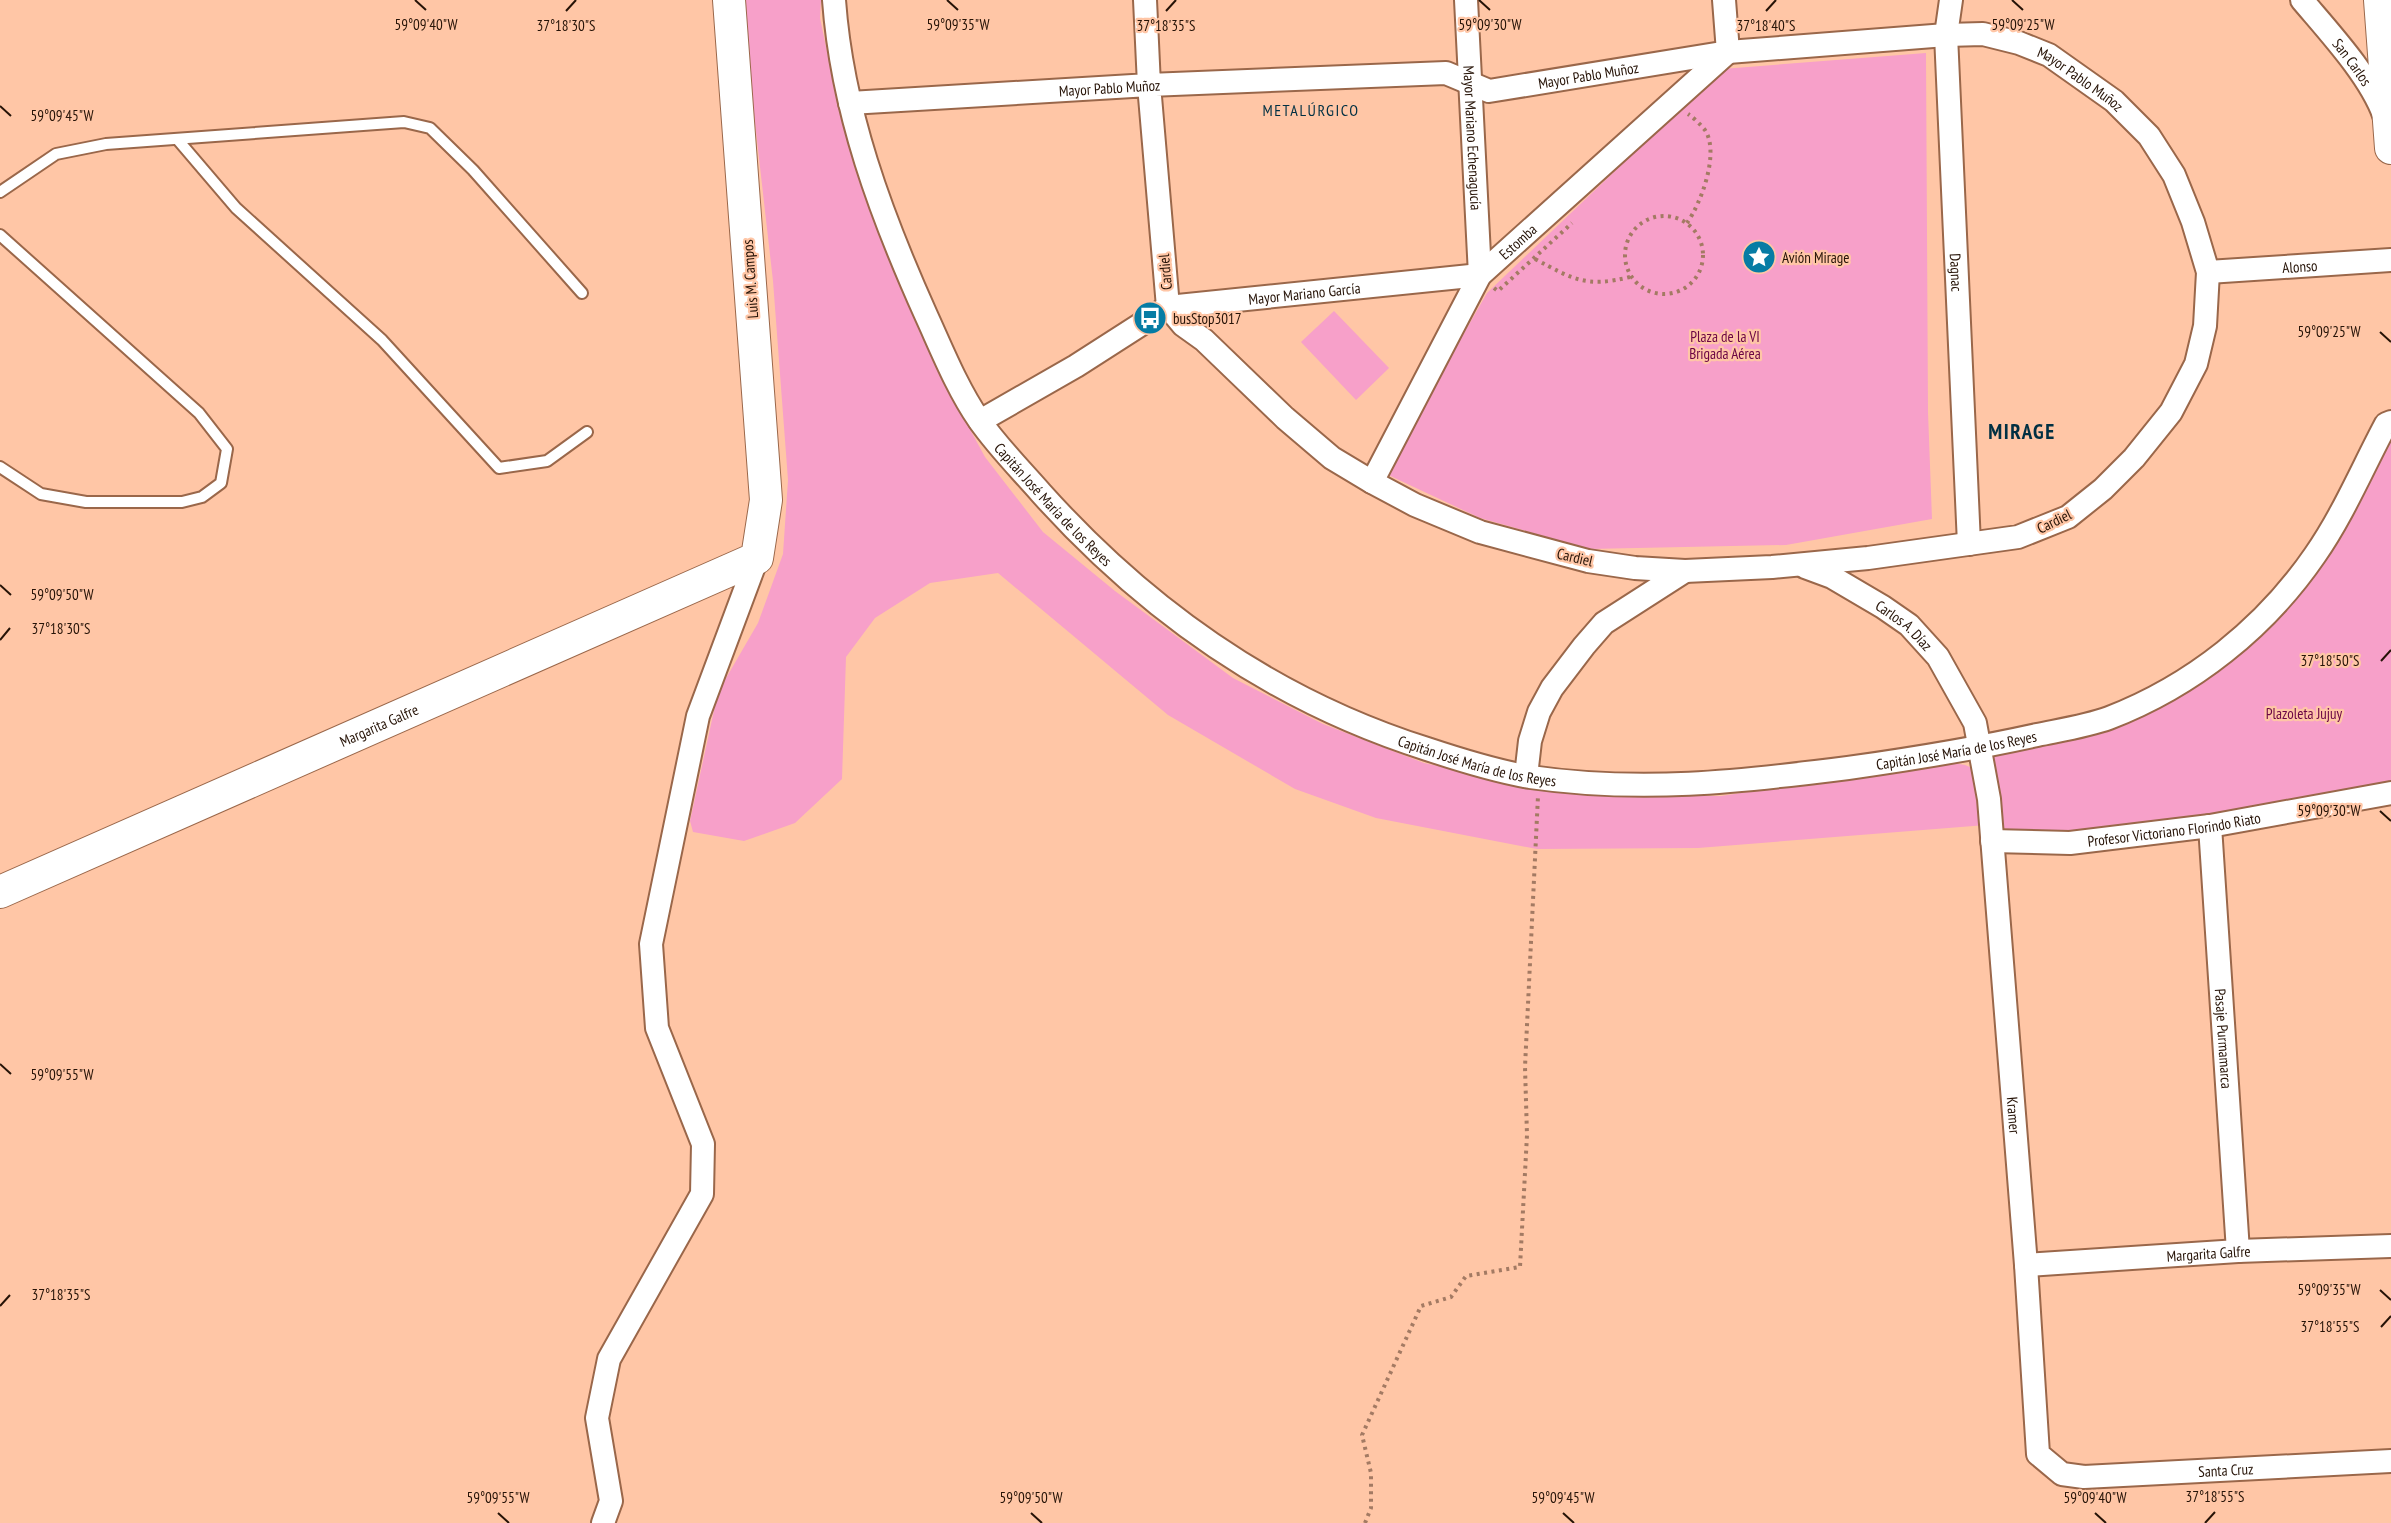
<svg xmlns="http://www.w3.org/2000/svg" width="2391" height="1523" viewBox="0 0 2391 1523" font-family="'PT Sans Narrow',sans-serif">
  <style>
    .green { fill: #f7a0c9 }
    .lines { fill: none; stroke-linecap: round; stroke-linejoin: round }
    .lane-casing { stroke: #9a674a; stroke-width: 14 }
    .street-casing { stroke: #9a674a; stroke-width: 26 }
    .secondary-casing { stroke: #9a674a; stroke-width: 34 }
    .path { stroke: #a37a63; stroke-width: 4; stroke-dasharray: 3 4.5; stroke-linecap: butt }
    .lane { stroke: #fff; stroke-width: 10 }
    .street { stroke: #fff; stroke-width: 22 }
    .secondary { stroke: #fff; stroke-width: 32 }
    .ticks { fill: none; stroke: #261307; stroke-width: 2 }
    .labels { text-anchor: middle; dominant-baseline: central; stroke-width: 4.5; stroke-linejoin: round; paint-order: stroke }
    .street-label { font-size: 15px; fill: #261307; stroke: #ffc6a6 }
    .poi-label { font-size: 15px; fill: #261307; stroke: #ffc6a6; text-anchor: start }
    .park-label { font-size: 15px; fill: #6b0545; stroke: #ffc6a6 }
    .neighbourhood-label { font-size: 16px; letter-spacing: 1.5px; fill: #003043; stroke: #ffc6a6 }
    .district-label { font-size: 21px; font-weight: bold; letter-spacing: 1.5px; fill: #003043; stroke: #ffc6a6 }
    .ticks-label { font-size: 15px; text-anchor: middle; fill: #261307; stroke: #ffc6a6; stroke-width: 4.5; stroke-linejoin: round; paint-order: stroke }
  </style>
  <rect width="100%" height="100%" fill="#ffc6a6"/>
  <!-- green -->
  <g class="green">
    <path d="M 741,0 L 821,0 L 820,18 L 833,80 L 854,158 L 893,270 L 934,363 L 985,457 L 1043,532 L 1115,591 L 1233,678 L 1323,724 L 1424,763 L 1532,786 L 1637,796 L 1721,796 L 1947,762 L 1965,765 L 1977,770 L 1986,825 L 1698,848 L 1537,849 L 1376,818 L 1295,789 L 1168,715 L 998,573 L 930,583 L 875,618 L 846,657 L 842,779 L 795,823 L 744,841 L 693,832 L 690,821 L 718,692 L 758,623 L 783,554 L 788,480 L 773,281 Z"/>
    <path d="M 1926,53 L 1928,412 L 1932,519 L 1786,545 L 1589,549 L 1480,518 L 1384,473 L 1487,293 L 1722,69 Z"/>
    <path d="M 1334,311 L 1389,368 L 1356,400 L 1301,342 Z"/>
    <path d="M 2388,440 L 2391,442 L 2391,787 L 2068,834 L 2011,830 L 2001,827 L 1988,758 L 1996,753 L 2099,734 L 2149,711 L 2210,676 Z"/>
  </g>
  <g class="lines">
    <defs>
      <g id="lane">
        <path d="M 178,140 L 236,208 L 382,340 L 499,468 L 547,461 L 587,432"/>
        <path d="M 0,192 L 56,154 L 106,144 L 404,122 L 430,128 L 473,170 L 582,293"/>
        <path d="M 0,235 L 199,413 L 227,449 L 221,483 L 202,497 L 182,502 L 86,502 L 41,494 L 0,467"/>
      </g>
      <g id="street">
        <path id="s1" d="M 834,0 C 842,111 881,215 926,315 C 942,350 957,388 979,420 C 997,446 1020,469 1041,493 C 1147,611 1275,701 1427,749 C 1460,760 1495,771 1530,777 C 1641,793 1738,782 1848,768 C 1912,759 1974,749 2037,735 C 2061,730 2087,726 2109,718 C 2192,686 2265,628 2315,555 C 2343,515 2363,467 2386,424 L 2391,422"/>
        <path id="s2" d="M 1466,0 L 1480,275"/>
        <path id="s3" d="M 1951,0 L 1946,35 L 1969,544"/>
        <path id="s4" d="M 2302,0 C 2329,32 2370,76 2384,115"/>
        <path id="s5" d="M 850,103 L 1149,85 L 1446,73 L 1489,91 L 1728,52 L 1946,35 L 1983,34 L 2019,43 L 2049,55 L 2114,101 L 2149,136 L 2174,175 L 2193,222 L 2208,272 L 2205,326 L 2196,364 L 2171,412 L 2134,458 L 2103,489 L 2068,517 L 2018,537 L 1868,558 L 1772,567 L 1685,571 L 1635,568 L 1588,561 L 1480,532 L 1415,505 L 1372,482 L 1332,458 L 1285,418 L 1204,340 L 1183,325 L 1168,307 L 1149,85 L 1145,0"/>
        <path id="s6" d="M 2208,272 L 2391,260"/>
        <path id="s7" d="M 980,421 L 1076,366 L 1168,307 L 1480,275"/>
        <path id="s8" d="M 1372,482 L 1480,275 L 1728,52 L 1724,0"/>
        <path id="s9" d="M 1805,567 L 1832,577 L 1883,607 L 1909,625 L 1938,657 L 1975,723 L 1989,799 L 2026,1265 L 2038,1454 L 2062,1474 L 2084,1477 L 2391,1461"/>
        <path d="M 1526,776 L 1530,741 L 1539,712 L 1552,688 L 1584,646 L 1604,623 L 1685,571"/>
        <path id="s10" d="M 2210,826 L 2238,1251"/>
        <path id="s11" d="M 1992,841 L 2070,843 L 2210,826 L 2391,793"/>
        <path id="s12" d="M 2026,1265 L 2238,1251 L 2391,1246"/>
        <path d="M 603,1523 L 611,1501 L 597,1418 L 609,1359 L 702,1194 L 703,1144 L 657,1028 L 651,944 L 698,716 L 757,558"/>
      </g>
      <g id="secondary">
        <path d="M 2380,0 L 2391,148"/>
        <path id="s13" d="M 0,892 L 757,558 L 766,500 L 729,0"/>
      </g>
    </defs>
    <!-- lane casing -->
    <use href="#lane" class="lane-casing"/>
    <!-- street casing -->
    <use href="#street" class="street-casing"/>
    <!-- secondary casing -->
    <use href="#secondary" class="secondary-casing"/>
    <!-- path -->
    <g class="path">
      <circle cx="1664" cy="255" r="39"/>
      <path d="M 1687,223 C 1701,203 1720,153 1705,130 C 1700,124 1694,118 1688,114"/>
      <path d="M 1535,259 C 1573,279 1585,288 1630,277"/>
      <path d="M 1494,288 L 1498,291 L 1572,223"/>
      <path d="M 1365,1523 L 1371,1508 L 1371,1473 L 1362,1435 L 1421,1306 L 1451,1297 L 1466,1276 L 1520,1267 L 1527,1135 L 1525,1067 L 1538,796"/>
    </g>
    <!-- lane -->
    <use href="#lane" class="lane"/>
    <!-- street -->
    <use href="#street" class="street"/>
    <!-- secondary -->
    <use href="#secondary" class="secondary"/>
  </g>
  <!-- ticks -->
  <path class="ticks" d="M 415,0 L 426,10M 947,0 L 958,10M 1479,0 L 1490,10M 2012,0 L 2023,10M 566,11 L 576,0M 1166,11 L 1176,0M 1766,11 L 1776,0M 0,106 L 11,116M 2380,332 L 2391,342M 0,585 L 11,595M 0,640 L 10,628M 2381,661 L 2391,650M 2380,811 L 2391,821M 0,1064 L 11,1074M 2380,1290 L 2391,1300M 0,1306 L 10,1295M 2381,1327 L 2391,1316M 498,1513 L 509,1523M 1031,1513 L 1042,1523M 1563,1513 L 1574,1523M 2095,1513 L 2106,1523M 2205,1523 L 2215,1512"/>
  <!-- icons -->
  <defs>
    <symbol id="sight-disc" viewBox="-11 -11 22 22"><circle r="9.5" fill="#067ca4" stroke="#ffc6a6"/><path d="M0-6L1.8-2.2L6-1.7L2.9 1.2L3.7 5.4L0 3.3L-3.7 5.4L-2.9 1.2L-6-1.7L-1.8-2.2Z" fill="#fff"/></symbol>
    <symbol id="bus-disc" viewBox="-11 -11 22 22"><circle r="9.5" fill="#067ca4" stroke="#ffc6a6"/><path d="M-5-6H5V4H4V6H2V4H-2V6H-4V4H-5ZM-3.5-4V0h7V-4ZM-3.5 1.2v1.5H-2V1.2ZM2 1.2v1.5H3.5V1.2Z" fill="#fff"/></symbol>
  </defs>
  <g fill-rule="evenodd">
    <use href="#sight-disc" x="1740" y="238" width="38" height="38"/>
    <use href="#bus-disc" x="1131" y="299" width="38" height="38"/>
  </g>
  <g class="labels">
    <!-- street labels -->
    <g class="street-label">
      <text stroke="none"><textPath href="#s4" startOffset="80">San Carlos</textPath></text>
      <text stroke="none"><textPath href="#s5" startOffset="744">Mayor Pablo Muñoz</textPath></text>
      <text stroke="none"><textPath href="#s5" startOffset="1250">Mayor Pablo Muñoz</textPath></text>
      <text stroke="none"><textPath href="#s5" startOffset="260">Mayor Pablo Muñoz</textPath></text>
      <text stroke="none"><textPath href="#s2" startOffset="138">Mayor Mariano Echenagucía</textPath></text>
      <text stroke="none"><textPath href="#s8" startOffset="284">Estomba</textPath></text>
      <text stroke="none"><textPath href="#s6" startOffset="92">Alonso</textPath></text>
      <text transform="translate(1165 272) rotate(-95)">Cardiel</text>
      <text stroke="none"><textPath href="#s3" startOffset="273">Dagnac</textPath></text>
      <text transform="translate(750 279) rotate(-94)">Luis M. Campos</text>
      <text stroke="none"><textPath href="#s7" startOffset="357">Mayor Mariano García</textPath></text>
      <text stroke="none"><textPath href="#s1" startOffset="560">Capitán José María de los Reyes</textPath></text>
      <text transform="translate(2054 521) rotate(-26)">Cardiel</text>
      <text transform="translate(1575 557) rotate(13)">Cardiel</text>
      <text stroke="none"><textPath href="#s9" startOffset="116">Carlos A. Díaz</textPath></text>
      <text stroke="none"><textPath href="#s13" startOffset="414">Margarita Galfre</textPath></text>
      <text stroke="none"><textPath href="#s1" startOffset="1548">Capitán José María de los Reyes</textPath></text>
      <text stroke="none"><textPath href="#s1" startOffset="1064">Capitán José María de los Reyes</textPath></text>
      <text stroke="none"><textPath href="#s11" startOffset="183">Profesor Victoriano Florindo Riato</textPath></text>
      <text stroke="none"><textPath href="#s10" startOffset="213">Pasaje Purmamarca</textPath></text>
      <text stroke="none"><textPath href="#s9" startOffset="633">Kramer</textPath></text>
      <text stroke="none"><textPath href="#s12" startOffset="183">Margarita Galfre</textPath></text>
      <text stroke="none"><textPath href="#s9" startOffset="1168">Santa Cruz</textPath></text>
    </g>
    <!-- poi labels -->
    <g class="poi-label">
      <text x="1782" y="257">Avión Mirage</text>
      <text x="1173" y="318">busStop3017</text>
    </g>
    <!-- park labels -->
    <g class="park-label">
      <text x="1725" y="336">Plaza de la VI<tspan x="1725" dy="17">Brigada Aérea</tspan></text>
      <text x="2304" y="713">Plazoleta Jujuy</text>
    </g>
    <!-- neighbourhood labels -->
    <g class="neighbourhood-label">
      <text x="1311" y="110">METALÚRGICO</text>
    </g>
    <!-- district labels -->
    <g class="district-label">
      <text x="2022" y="431">MIRAGE</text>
    </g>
  </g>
  <g class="ticks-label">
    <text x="426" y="30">59°09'40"W</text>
    <text x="958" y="30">59°09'35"W</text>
    <text x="1490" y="30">59°09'30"W</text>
    <text x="2023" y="30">59°09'25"W</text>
    <text x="566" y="31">37°18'30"S</text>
    <text x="1166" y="31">37°18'35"S</text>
    <text x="1766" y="31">37°18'40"S</text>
    <text x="62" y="121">59°09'45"W</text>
    <text x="2329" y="337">59°09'25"W</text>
    <text x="62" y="600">59°09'50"W</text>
    <text x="61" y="634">37°18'30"S</text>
    <text x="2330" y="666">37°18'50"S</text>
    <text x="2329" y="816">59°09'30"W</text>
    <text x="62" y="1080">59°09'55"W</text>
    <text x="2329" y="1295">59°09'35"W</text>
    <text x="61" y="1300">37°18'35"S</text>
    <text x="2330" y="1332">37°18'55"S</text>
    <text x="2215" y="1502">37°18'55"S</text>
    <text x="498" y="1503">59°09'55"W</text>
    <text x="1031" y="1503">59°09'50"W</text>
    <text x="1563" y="1503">59°09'45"W</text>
    <text x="2095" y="1503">59°09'40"W</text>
  </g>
</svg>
